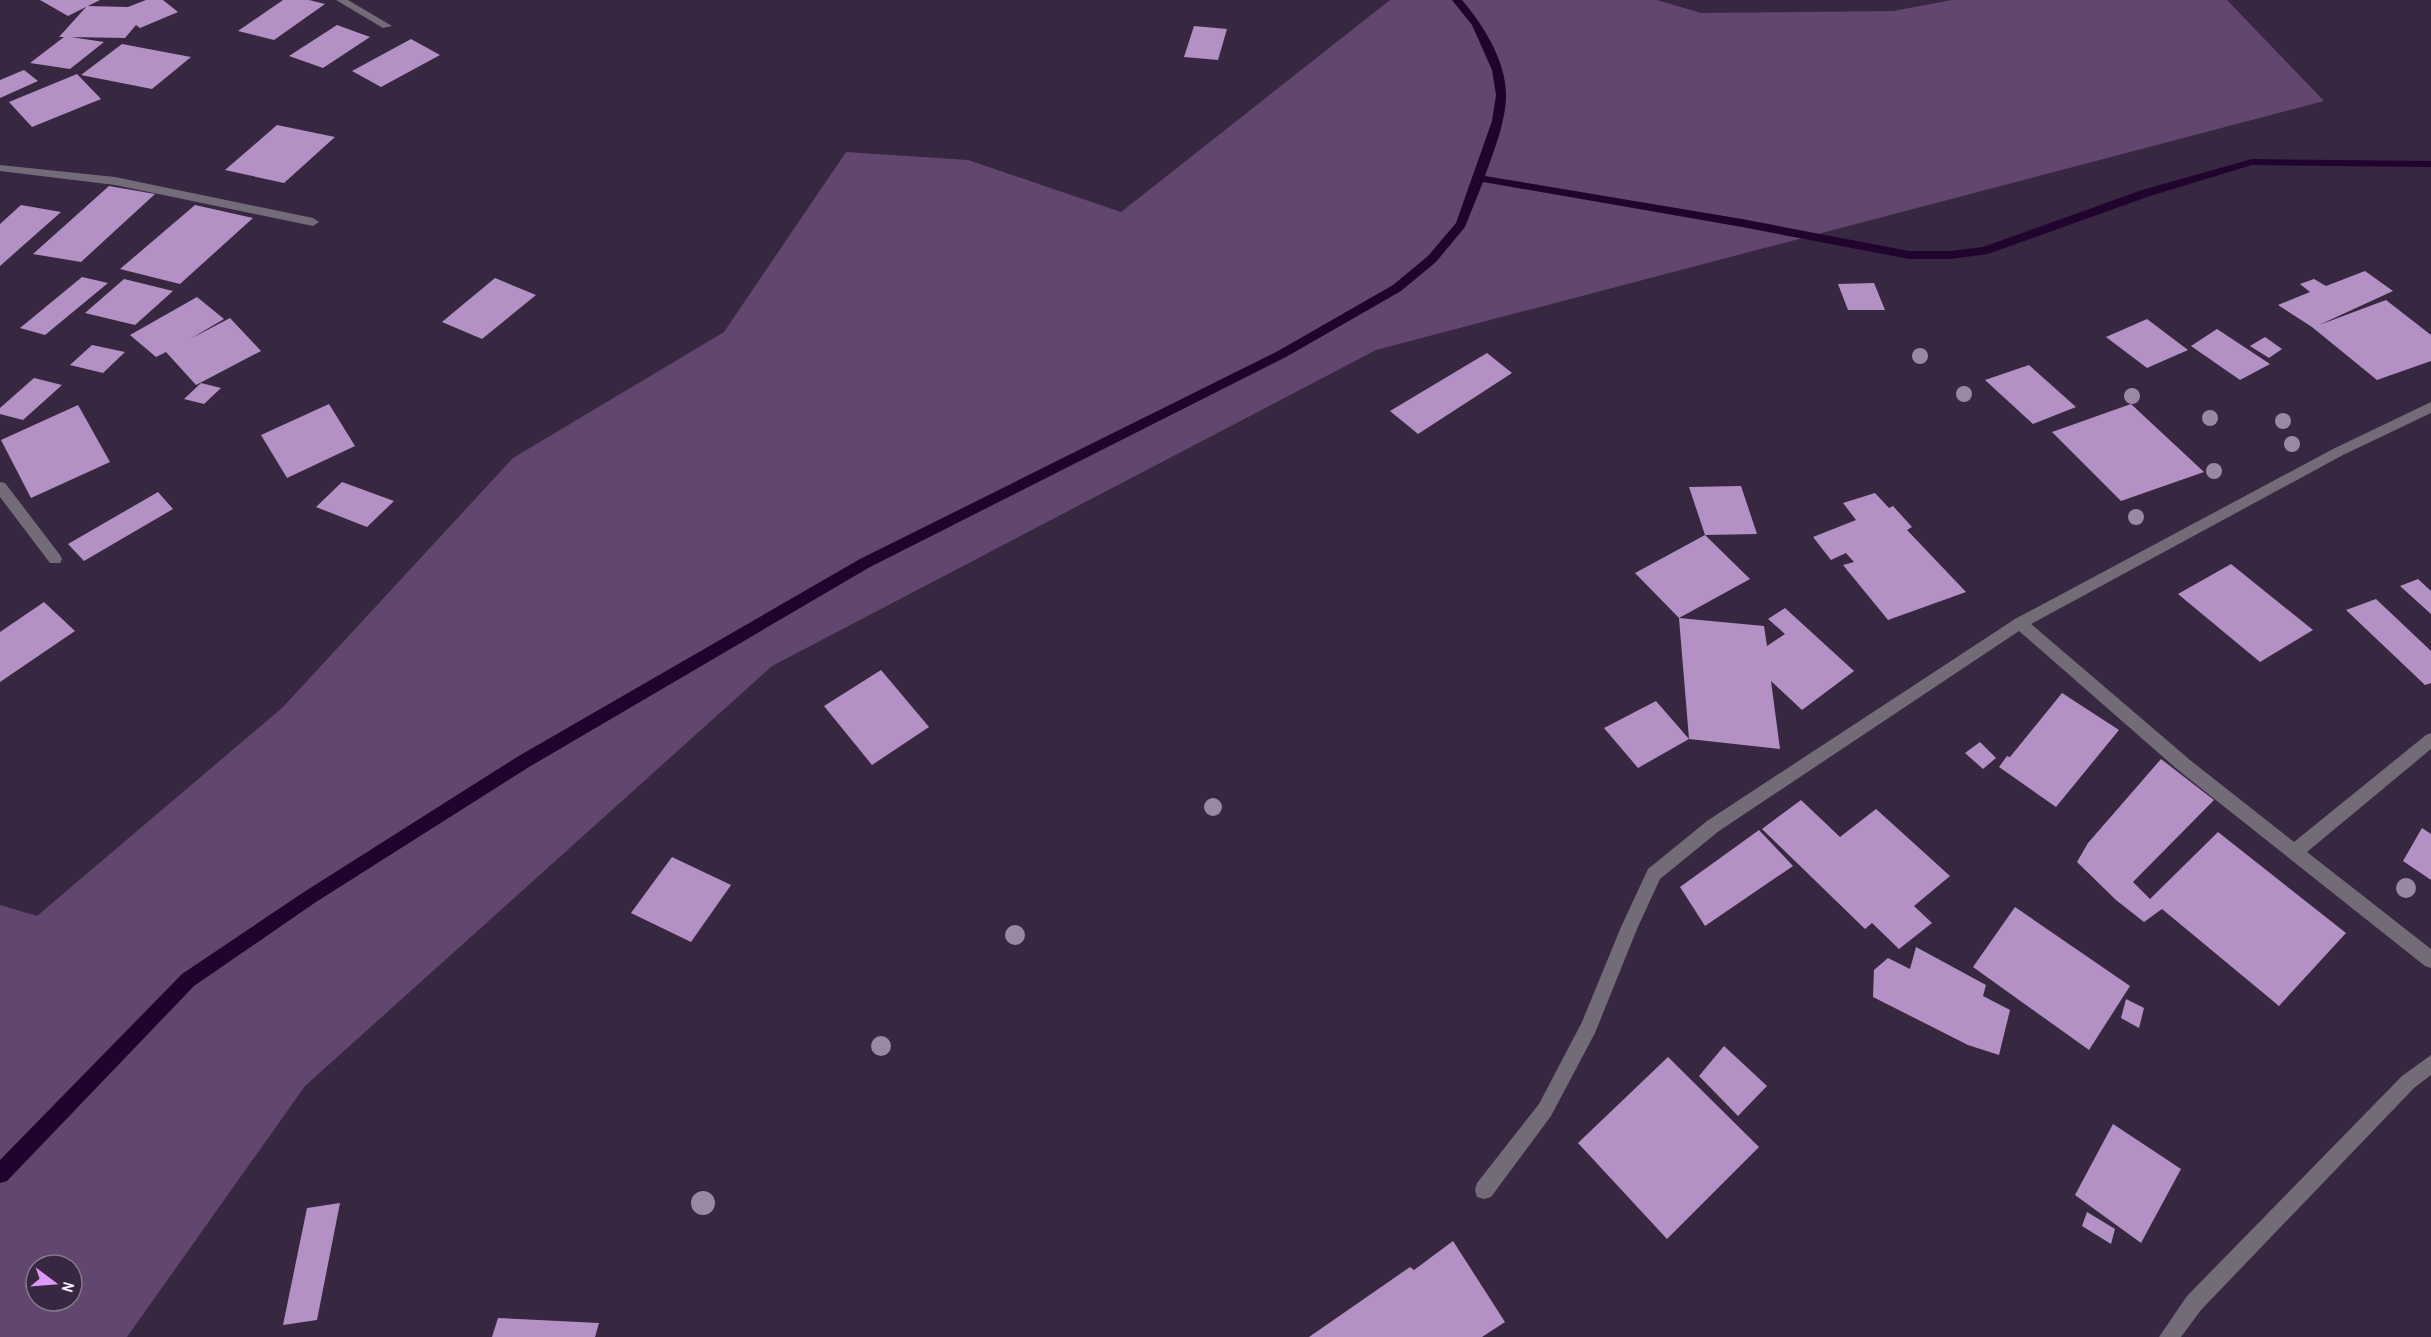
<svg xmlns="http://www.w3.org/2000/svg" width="2431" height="1337" viewBox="0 0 2431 1337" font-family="'Archivo Narrow',sans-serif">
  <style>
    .green { fill: #61466d; fill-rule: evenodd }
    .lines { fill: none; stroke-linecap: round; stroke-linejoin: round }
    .stream { fill: #21042d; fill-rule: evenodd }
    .building { fill: #b491c4 }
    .minor { fill: #736b78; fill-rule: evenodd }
    .tree { fill: #9b88a4 }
  </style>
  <rect width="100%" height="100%" fill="#382740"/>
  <!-- green -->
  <path class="green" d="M 1390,0 L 1657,0 L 1701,13 L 1893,11 L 1952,0 L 2227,0 L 2324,101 L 1376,350 L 772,666 L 305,1086 L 127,1337 L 0,1337 L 0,905 L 37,916 L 283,707 L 513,458 L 724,332 L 846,152 L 968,160 L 1121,212 ZM 36,1265 L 72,1265 L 72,1301 L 36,1301 Z"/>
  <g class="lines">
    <!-- stream -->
    <path class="stream" d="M 1452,0 L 1462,0 C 1483,25 1506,60 1506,95 C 1506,121 1494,151 1485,176 L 1742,219 L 1909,251 L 1950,251 L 1983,247 L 2142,190 L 2252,159 L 2431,161 L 2431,167 L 2252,165 L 2150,196 L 1988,254 L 1950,259 L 1909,259 L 1742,227 L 1483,182 L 1465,227 L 1436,262 L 1401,291 L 1286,357 L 870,567 L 529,767 L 316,902 L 194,986 L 7,1181 L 0,1183 L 0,1160 L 182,974 L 304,892 L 517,757 L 860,559 L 1278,351 L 1393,285 L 1428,256 L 1456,223 L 1492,121 L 1496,95 L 1492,70 L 1472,25 Z"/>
  </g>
  <!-- building -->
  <g class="building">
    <path d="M 40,0 L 100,0 L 68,16 Z"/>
    <path d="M 146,0 L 163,0 L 178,12 L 140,28 L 136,25 L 125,38 L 71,37 L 104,42 L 70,69 L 30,63 L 64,37 L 59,37 L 87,6 L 128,7 Z"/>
    <path d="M 283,0 L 309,0 L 325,4 L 274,40 L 238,31 Z"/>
    <path d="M 337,25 L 370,37 L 323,68 L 289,56 Z"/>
    <path d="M 1194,26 L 1227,29 L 1218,60 L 1184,57 Z"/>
    <path d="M 411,39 L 440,55 L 381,87 L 352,71 Z"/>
    <path d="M 122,44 L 191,57 L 152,89 L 81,75 Z"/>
    <path d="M 24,70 L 38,81 L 0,98 L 0,80 Z"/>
    <path d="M 77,74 L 101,99 L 32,127 L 9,102 Z"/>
    <path d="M 277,125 L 335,137 L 284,183 L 225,170 Z"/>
    <path d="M 109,186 L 155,194 L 81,262 L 33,254 Z"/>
    <path d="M 21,205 L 61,212 L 0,266 L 0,224 Z"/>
    <path d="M 195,205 L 253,218 L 180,284 L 120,269 Z"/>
    <path d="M 2365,271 L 2393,291 L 2319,325 L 2386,300 L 2431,335 L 2431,361 L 2377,380 L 2312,327 L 2278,305 L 2310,292 L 2300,284 L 2314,279 L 2326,286 Z"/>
    <path d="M 82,277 L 108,283 L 45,335 L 20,328 Z"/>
    <path d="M 495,278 L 536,295 L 482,339 L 442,322 Z"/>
    <path d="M 124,279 L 173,291 L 135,325 L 85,313 Z"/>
    <path d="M 1874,283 L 1885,310 L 1848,310 L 1838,284 Z"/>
    <path d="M 197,297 L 224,319 L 190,339 L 230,318 L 261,351 L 196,385 L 166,352 L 156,357 L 130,335 Z"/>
    <path d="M 2147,319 L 2188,350 L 2147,368 L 2106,337 Z"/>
    <path d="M 2217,329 L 2270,364 L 2240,380 L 2191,346 Z"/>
    <path d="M 2265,337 L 2282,349 L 2269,358 L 2250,346 Z"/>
    <path d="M 92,345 L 125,352 L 103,373 L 70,365 Z"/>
    <path d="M 1487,353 L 1512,373 L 1418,434 L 1390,411 Z"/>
    <path d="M 2029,365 L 2076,407 L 2033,424 L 1985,380 Z"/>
    <path d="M 34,378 L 62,385 L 23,420 L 0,414 L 0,408 Z"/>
    <path d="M 201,383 L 221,388 L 204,404 L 184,399 Z"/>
    <path d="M 329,404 L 355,446 L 287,478 L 261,435 Z"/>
    <path d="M 2131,404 L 2204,472 L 2121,501 L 2052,432 Z"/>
    <path d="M 78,405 L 110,462 L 31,498 L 1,440 Z"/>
    <path d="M 342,482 L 394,501 L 367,527 L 316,507 Z"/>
    <path d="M 1741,486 L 1757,534 L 1705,535 L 1689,487 Z"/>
    <path d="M 158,492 L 173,509 L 84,561 L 68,544 Z"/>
    <path d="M 1875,493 L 1889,508 L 1893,506 L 1912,527 L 1907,530 L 1966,592 L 1888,620 L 1843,565 L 1854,562 L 1846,553 L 1831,560 L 1813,537 L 1856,520 L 1843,503 Z"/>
    <path d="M 1705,535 L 1750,579 L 1679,618 L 1635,573 Z"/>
    <path d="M 2231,564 L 2313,630 L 2260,662 L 2178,594 Z"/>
    <path d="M 2418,579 L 2431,591 L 2431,614 L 2400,586 Z"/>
    <path d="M 2376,599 L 2431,651 L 2431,683 L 2425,685 L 2346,610 Z"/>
    <path d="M 44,602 L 75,631 L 0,682 L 0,632 Z"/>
    <path d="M 1785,608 L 1854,671 L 1802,710 L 1771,681 L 1780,749 L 1689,739 L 1638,768 L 1604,728 L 1656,701 L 1689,739 L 1679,618 L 1764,626 L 1767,646 L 1785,634 L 1768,619 Z"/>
    <path d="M 881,670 L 929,727 L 872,765 L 824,706 Z"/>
    <path d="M 2062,693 L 2119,730 L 2056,807 L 1999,767 L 2007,756 L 2010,757 Z"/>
    <path d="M 1980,742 L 1996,758 L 1983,769 L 1965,753 Z"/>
    <path d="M 2161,759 L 2214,800 L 2133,882 L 2150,899 L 2218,832 L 2346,933 L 2279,1006 L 2162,909 L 2144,922 L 2116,900 L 2077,862 L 2088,843 Z"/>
    <path d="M 1801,800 L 1840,837 L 1876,809 L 1950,876 L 1914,906 L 1932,923 L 1899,949 L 1872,923 L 1865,929 L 1762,829 Z"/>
    <path d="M 2422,828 L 2431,834 L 2431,880 L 2403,861 Z"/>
    <path d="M 1759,830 L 1793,866 L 1705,926 L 1680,887 Z"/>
    <path d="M 672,857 L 731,885 L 691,942 L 631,913 Z"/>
    <path d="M 2015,907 L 2130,986 L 2089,1050 L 1973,967 Z"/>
    <path d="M 1916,947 L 1986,985 L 1983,996 L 2010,1010 L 1999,1055 L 1968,1045 L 1873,997 L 1874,970 L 1888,958 L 1910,969 Z"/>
    <path d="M 2126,999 L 2144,1008 L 2139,1028 L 2121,1018 Z"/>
    <path d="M 1724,1046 L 1767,1086 L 1738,1116 L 1699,1076 Z"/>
    <path d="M 1668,1057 L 1759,1147 L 1667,1239 L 1578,1143 Z"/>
    <path d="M 2113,1124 L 2181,1169 L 2141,1243 L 2075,1195 Z"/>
    <path d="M 340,1203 L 317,1320 L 283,1325 L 307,1208 Z"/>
    <path d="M 2087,1212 L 2115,1229 L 2111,1244 L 2082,1226 Z"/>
    <path d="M 1453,1241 L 1505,1322 L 1482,1337 L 1309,1337 L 1410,1267 L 1414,1270 Z"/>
    <path d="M 498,1318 L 599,1323 L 595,1337 L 492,1337 Z"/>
  </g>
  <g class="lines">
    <!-- minor -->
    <g class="minor">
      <path d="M 336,0 L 348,0 L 392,26 L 383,28 Z"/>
      <path d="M 0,165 L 115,177 L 313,218 L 319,222 L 313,226 L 115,185 L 0,171 Z"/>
      <path d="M 2431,402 L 2431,413 L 2343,455 L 2031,624 L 2190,760 L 2294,842 L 2426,735 L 2431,733 L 2431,749 L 2307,852 L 2431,949 L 2431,968 L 2425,966 L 2178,770 L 2019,631 L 1719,831 L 1660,879 L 1637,929 L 1595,1033 L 1551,1116 L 1491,1197 L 1484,1199 L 1477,1197 L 1475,1190 L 1477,1183 L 1539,1104 L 1582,1022 L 1621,927 L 1648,869 L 1707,821 L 2015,619 L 2333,449 Z"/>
      <path d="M 0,482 L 5,483 L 60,555 L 62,559 L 60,563 L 50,563 L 0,497 Z"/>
      <path d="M 2431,1055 L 2431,1075 L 2414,1088 L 2201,1310 L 2181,1337 L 2159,1337 L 2187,1296 L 2402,1076 Z"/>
    </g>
  </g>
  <!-- trees -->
  <g class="tree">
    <circle cx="1920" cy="356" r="8"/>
    <circle cx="1964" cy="394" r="8"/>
    <circle cx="2132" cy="396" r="8"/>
    <circle cx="2210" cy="418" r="8"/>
    <circle cx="2283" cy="421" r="8"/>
    <circle cx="2292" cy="444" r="8"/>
    <circle cx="2214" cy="471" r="8"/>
    <circle cx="2136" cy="517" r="8"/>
    <circle cx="1213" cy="807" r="9"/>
    <circle cx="2406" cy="888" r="10"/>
    <circle cx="1015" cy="935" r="10"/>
    <circle cx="881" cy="1046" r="10"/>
    <circle cx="703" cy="1203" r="12"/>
  </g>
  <!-- north arrow -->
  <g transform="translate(54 1283) rotate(106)"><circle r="28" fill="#382740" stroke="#85778c" stroke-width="1.5"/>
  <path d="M0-4.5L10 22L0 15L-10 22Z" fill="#da9af6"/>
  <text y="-9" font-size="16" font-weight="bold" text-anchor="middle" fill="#f9f0fe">N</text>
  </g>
</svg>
